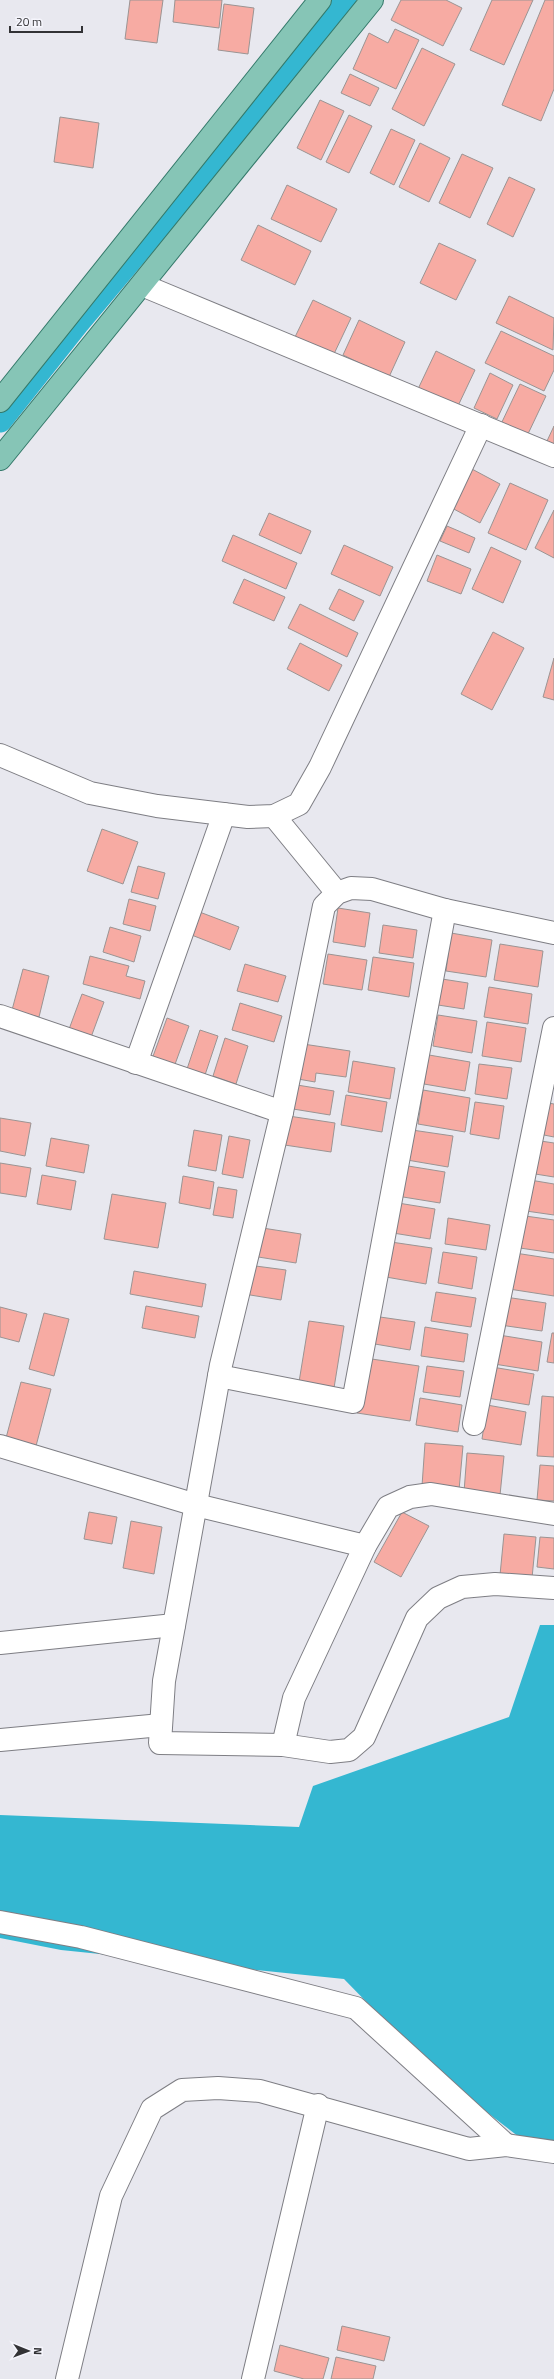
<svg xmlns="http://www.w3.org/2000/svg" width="554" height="2379" viewBox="0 0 554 2379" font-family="'Titillium Web',sans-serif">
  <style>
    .water { fill: #34b7d1 }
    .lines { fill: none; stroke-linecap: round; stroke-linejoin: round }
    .canal { stroke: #34b7d1; stroke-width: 25 }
    .building { fill: #f7aba3; stroke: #9b9493 }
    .minor-casing { stroke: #7e7e84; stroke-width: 24 }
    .major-casing { stroke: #34796a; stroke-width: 24 }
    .minor { stroke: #fff; stroke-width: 22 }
    .major { stroke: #86c5b6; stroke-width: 22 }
  </style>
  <rect width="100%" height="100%" fill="#e8e8ef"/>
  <!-- water -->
  <path class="water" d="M 540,1625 L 554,1625 L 554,2164 L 436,2073 L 344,1979 L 61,1950 L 0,1938 L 0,1815 L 299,1827 L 313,1786 L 509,1717 Z"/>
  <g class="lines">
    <!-- canal -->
    <path class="canal" d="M 0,420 L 77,323 L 311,44 L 344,0"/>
  </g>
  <!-- building -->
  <g class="building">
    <path d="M 130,0 L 163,0 L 157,43 L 125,39 Z"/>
    <path d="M 175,0 L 222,0 L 219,28 L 173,22 Z"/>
    <path d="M 401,0 L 446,0 L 462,8 L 443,46 L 391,20 Z"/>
    <path d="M 492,0 L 533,0 L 504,65 L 470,50 Z"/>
    <path d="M 545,0 L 554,0 L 554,89 L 541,121 L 502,105 Z"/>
    <path d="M 224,4 L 254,8 L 248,54 L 218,50 Z"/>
    <path d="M 395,29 L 419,40 L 396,89 L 353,69 L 369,33 L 388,43 Z"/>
    <path d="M 422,48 L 455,64 L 424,126 L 392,109 Z"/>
    <path d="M 350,74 L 379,88 L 370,106 L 341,93 Z"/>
    <path d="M 320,100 L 344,111 L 321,160 L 297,148 Z"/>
    <path d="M 349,115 L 372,126 L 349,173 L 326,162 Z"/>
    <path d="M 60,117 L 99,123 L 93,168 L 54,162 Z"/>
    <path d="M 391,129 L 415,140 L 394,185 L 370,173 Z"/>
    <path d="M 420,143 L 450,158 L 429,202 L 399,187 Z"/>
    <path d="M 462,154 L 493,168 L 470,218 L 439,203 Z"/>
    <path d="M 509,177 L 535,189 L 513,237 L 487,224 Z"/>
    <path d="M 287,185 L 337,209 L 321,242 L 271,219 Z"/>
    <path d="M 258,225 L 311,251 L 295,285 L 241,260 Z"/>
    <path d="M 439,243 L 476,260 L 456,300 L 420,283 Z"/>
    <path d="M 509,296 L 554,318 L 553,350 L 496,323 Z"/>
    <path d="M 313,300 L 351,318 L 333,356 L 295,337 Z"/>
    <path d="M 359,320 L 405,342 L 389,377 L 343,355 Z"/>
    <path d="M 501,331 L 554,356 L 554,370 L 544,391 L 485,363 Z"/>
    <path d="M 436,351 L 475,370 L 457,408 L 418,389 Z"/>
    <path d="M 490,373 L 513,385 L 497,419 L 474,408 Z"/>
    <path d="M 520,384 L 546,396 L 527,436 L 501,424 Z"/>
    <path d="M 554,426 L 554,444 L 547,441 Z"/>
    <path d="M 470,468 L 500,484 L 480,523 L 450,507 Z"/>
    <path d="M 510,483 L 548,500 L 526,550 L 488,533 Z"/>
    <path d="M 554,510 L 554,558 L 535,548 Z"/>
    <path d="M 269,513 L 311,531 L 301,554 L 259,535 Z"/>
    <path d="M 447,526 L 475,538 L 469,553 L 440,541 Z"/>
    <path d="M 233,535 L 297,563 L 286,589 L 222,561 Z"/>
    <path d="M 344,545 L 393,567 L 380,596 L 331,574 Z"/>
    <path d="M 491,547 L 521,561 L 503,603 L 472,589 Z"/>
    <path d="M 437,555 L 471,569 L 461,594 L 427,581 Z"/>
    <path d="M 244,579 L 285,597 L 274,621 L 233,603 Z"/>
    <path d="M 339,589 L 364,601 L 354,621 L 329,609 Z"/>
    <path d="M 300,604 L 358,633 L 347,657 L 288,628 Z"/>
    <path d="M 493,632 L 524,648 L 492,710 L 461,694 Z"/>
    <path d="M 300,643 L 342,665 L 329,691 L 287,669 Z"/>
    <path d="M 554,658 L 554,700 L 543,697 Z"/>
    <path d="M 102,829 L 138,842 L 123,884 L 87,871 Z"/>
    <path d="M 138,866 L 165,873 L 158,899 L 131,892 Z"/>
    <path d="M 129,899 L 156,906 L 150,931 L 123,924 Z"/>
    <path d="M 338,908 L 370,913 L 365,947 L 333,942 Z"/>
    <path d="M 197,911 L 239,927 L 230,950 L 189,934 Z"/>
    <path d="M 383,925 L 417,930 L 413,958 L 379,953 Z"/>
    <path d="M 110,927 L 141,936 L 134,962 L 103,952 Z"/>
    <path d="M 451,933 L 492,940 L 486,977 L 446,971 Z"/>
    <path d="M 500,944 L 543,951 L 538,987 L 494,980 Z"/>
    <path d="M 328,954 L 367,960 L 362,990 L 323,984 Z"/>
    <path d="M 90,956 L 129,966 L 126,976 L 145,981 L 140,999 L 83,984 Z"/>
    <path d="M 373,957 L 414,963 L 409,997 L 368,990 Z"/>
    <path d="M 245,964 L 286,976 L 278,1002 L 237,991 Z"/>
    <path d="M 23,969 L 49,976 L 39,1017 L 12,1010 Z"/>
    <path d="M 442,979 L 468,983 L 464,1009 L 438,1005 Z"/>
    <path d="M 489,987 L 532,994 L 528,1024 L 484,1017 Z"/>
    <path d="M 82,994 L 104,1002 L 90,1040 L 68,1032 Z"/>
    <path d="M 240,1003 L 282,1016 L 274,1042 L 232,1030 Z"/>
    <path d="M 438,1015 L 477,1021 L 472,1053 L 433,1046 Z"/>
    <path d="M 167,1018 L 189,1026 L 174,1067 L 152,1059 Z"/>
    <path d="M 487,1022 L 526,1028 L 521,1062 L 482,1056 Z"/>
    <path d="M 200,1030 L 218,1036 L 204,1078 L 186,1072 Z"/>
    <path d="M 225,1038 L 248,1046 L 236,1084 L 213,1076 Z"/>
    <path d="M 303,1044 L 350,1051 L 346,1077 L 316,1073 L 315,1082 L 298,1079 Z"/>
    <path d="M 429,1055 L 470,1062 L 465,1091 L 424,1084 Z"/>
    <path d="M 353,1061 L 395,1068 L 390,1099 L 348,1092 Z"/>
    <path d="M 479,1064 L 512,1068 L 507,1099 L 475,1094 Z"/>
    <path d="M 291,1084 L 334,1091 L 330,1115 L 287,1108 Z"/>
    <path d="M 423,1090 L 470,1098 L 465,1132 L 418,1124 Z"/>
    <path d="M 346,1095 L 387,1102 L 382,1132 L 341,1125 Z"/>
    <path d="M 475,1102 L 504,1106 L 499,1139 L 470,1134 Z"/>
    <path d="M 543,1102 L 554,1104 L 554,1137 L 539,1134 Z"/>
    <path d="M 282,1115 L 335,1123 L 331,1152 L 278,1144 Z"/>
    <path d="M 0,1118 L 31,1123 L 25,1156 L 0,1151 Z"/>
    <path d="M 194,1130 L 222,1135 L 216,1171 L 188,1166 Z"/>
    <path d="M 412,1130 L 453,1136 L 448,1167 L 407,1160 Z"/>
    <path d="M 229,1136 L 250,1140 L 243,1178 L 222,1174 Z"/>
    <path d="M 51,1138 L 89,1145 L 84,1173 L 46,1166 Z"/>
    <path d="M 534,1140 L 554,1143 L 554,1177 L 529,1173 Z"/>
    <path d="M 0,1163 L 31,1168 L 26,1197 L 0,1193 Z"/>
    <path d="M 402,1165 L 445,1172 L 440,1203 L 397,1196 Z"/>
    <path d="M 42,1175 L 76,1181 L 71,1210 L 37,1204 Z"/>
    <path d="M 183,1176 L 214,1182 L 210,1209 L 179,1203 Z"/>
    <path d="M 530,1180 L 554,1184 L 554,1215 L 526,1211 Z"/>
    <path d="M 218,1187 L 237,1190 L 233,1218 L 213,1215 Z"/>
    <path d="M 112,1194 L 166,1203 L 158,1248 L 104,1239 Z"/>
    <path d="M 398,1203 L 435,1209 L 430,1239 L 393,1233 Z"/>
    <path d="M 518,1215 L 554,1220 L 554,1253 L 513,1247 Z"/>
    <path d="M 448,1218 L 490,1225 L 486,1250 L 445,1244 Z"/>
    <path d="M 256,1227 L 301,1234 L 296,1263 L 252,1256 Z"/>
    <path d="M 391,1242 L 432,1248 L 426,1284 L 386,1277 Z"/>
    <path d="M 443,1252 L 477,1257 L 472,1289 L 438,1283 Z"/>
    <path d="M 515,1253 L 554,1259 L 554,1296 L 509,1289 Z"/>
    <path d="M 248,1265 L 286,1270 L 281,1300 L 244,1294 Z"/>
    <path d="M 134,1271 L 206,1284 L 202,1307 L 130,1294 Z"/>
    <path d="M 436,1292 L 476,1298 L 471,1327 L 431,1321 Z"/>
    <path d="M 505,1297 L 546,1303 L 542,1331 L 500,1325 Z"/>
    <path d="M 146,1306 L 199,1316 L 195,1338 L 142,1328 Z"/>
    <path d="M 0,1307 L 27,1314 L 19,1342 L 0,1337 Z"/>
    <path d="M 44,1313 L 69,1319 L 54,1376 L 29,1369 Z"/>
    <path d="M 373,1316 L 415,1322 L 410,1350 L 369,1343 Z"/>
    <path d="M 309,1321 L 344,1326 L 334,1388 L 299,1382 Z"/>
    <path d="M 425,1327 L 468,1334 L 464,1362 L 421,1356 Z"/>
    <path d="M 552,1333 L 554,1333 L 554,1363 L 547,1362 Z"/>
    <path d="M 499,1335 L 542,1342 L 538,1371 L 494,1364 Z"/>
    <path d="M 365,1358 L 419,1366 L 410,1421 L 357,1413 Z"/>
    <path d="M 427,1366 L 464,1371 L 460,1397 L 423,1392 Z"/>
    <path d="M 492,1367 L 534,1374 L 529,1405 L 487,1398 Z"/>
    <path d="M 21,1382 L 51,1389 L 36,1446 L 6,1438 Z"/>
    <path d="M 542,1396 L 554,1397 L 554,1457 L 537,1456 Z"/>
    <path d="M 420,1398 L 462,1405 L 458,1432 L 416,1425 Z"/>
    <path d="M 487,1405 L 526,1412 L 521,1445 L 482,1439 Z"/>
    <path d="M 425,1443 L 463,1446 L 459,1490 L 422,1486 Z"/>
    <path d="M 467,1453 L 504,1456 L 500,1495 L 464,1492 Z"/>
    <path d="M 540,1465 L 554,1466 L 554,1501 L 537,1500 Z"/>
    <path d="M 89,1512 L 117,1517 L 112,1544 L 84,1539 Z"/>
    <path d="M 402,1512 L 429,1526 L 401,1577 L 374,1562 Z"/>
    <path d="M 131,1521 L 162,1527 L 154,1574 L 123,1568 Z"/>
    <path d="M 504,1534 L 536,1537 L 532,1578 L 500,1575 Z"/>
    <path d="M 540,1537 L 554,1538 L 554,1569 L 537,1567 Z"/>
    <path d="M 342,2326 L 390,2337 L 384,2361 L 337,2350 Z"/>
    <path d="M 280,2345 L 329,2358 L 323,2379 L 304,2379 L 274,2371 Z"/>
    <path d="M 336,2357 L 376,2366 L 373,2379 L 331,2379 Z"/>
  </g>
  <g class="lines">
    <defs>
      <g id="minor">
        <path d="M 142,285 L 554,456"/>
        <path d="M 0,755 L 90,793 L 157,806 L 248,817 L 274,816 L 299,804 L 320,767 L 481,425"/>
        <path d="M 274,816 L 337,893"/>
        <path d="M 554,933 L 445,910 L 372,889 L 351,888 L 337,893 L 324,906 L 282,1112 L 221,1365 L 164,1681 L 160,1743 L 283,1745 L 330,1752 L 349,1750 L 364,1737 L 417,1618 L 438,1598 L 462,1587 L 495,1584 L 554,1588"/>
        <path d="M 0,1016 L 282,1112"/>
        <path d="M 136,1063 L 224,814"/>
        <path d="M 219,1376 L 353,1402 L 445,910"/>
        <path d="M 474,1424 L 554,1028"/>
        <path d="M 0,1446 L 196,1505 L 365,1546"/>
        <path d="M 0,1643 L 174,1625"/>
        <path d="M 0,1740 L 161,1725"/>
        <path d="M 283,1745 L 294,1698 L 365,1546 L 388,1507 L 410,1497 L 431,1494 L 554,1514"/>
        <path d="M 0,1922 L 81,1937 L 356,2008 L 506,2145"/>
        <path d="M 67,2379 L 111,2196 L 152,2109 L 182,2090 L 218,2088 L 260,2091 L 469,2149 L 506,2145 L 554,2152"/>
        <path d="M 253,2379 L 318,2105"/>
      </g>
      <g id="major">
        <path d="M 0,401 L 320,0"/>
        <path d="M 0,459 L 372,0"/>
      </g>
    </defs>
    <!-- minor casing -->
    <use href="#minor" class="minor-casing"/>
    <!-- major casing -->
    <use href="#major" class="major-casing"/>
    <!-- minor -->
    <use href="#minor" class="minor"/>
    <!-- major -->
    <use href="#major" class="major"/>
  </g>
  <!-- north arrow -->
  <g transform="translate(28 2351) rotate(91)" stroke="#f5f5fc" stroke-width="3" paint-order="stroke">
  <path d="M0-3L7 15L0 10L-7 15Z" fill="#323235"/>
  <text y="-6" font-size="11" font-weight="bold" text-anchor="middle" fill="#323235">N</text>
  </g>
  <!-- scale -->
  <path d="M10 26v6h72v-6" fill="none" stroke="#323235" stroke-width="2"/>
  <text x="16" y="26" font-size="12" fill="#323235" stroke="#f5f5fc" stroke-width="3" paint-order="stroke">20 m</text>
</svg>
